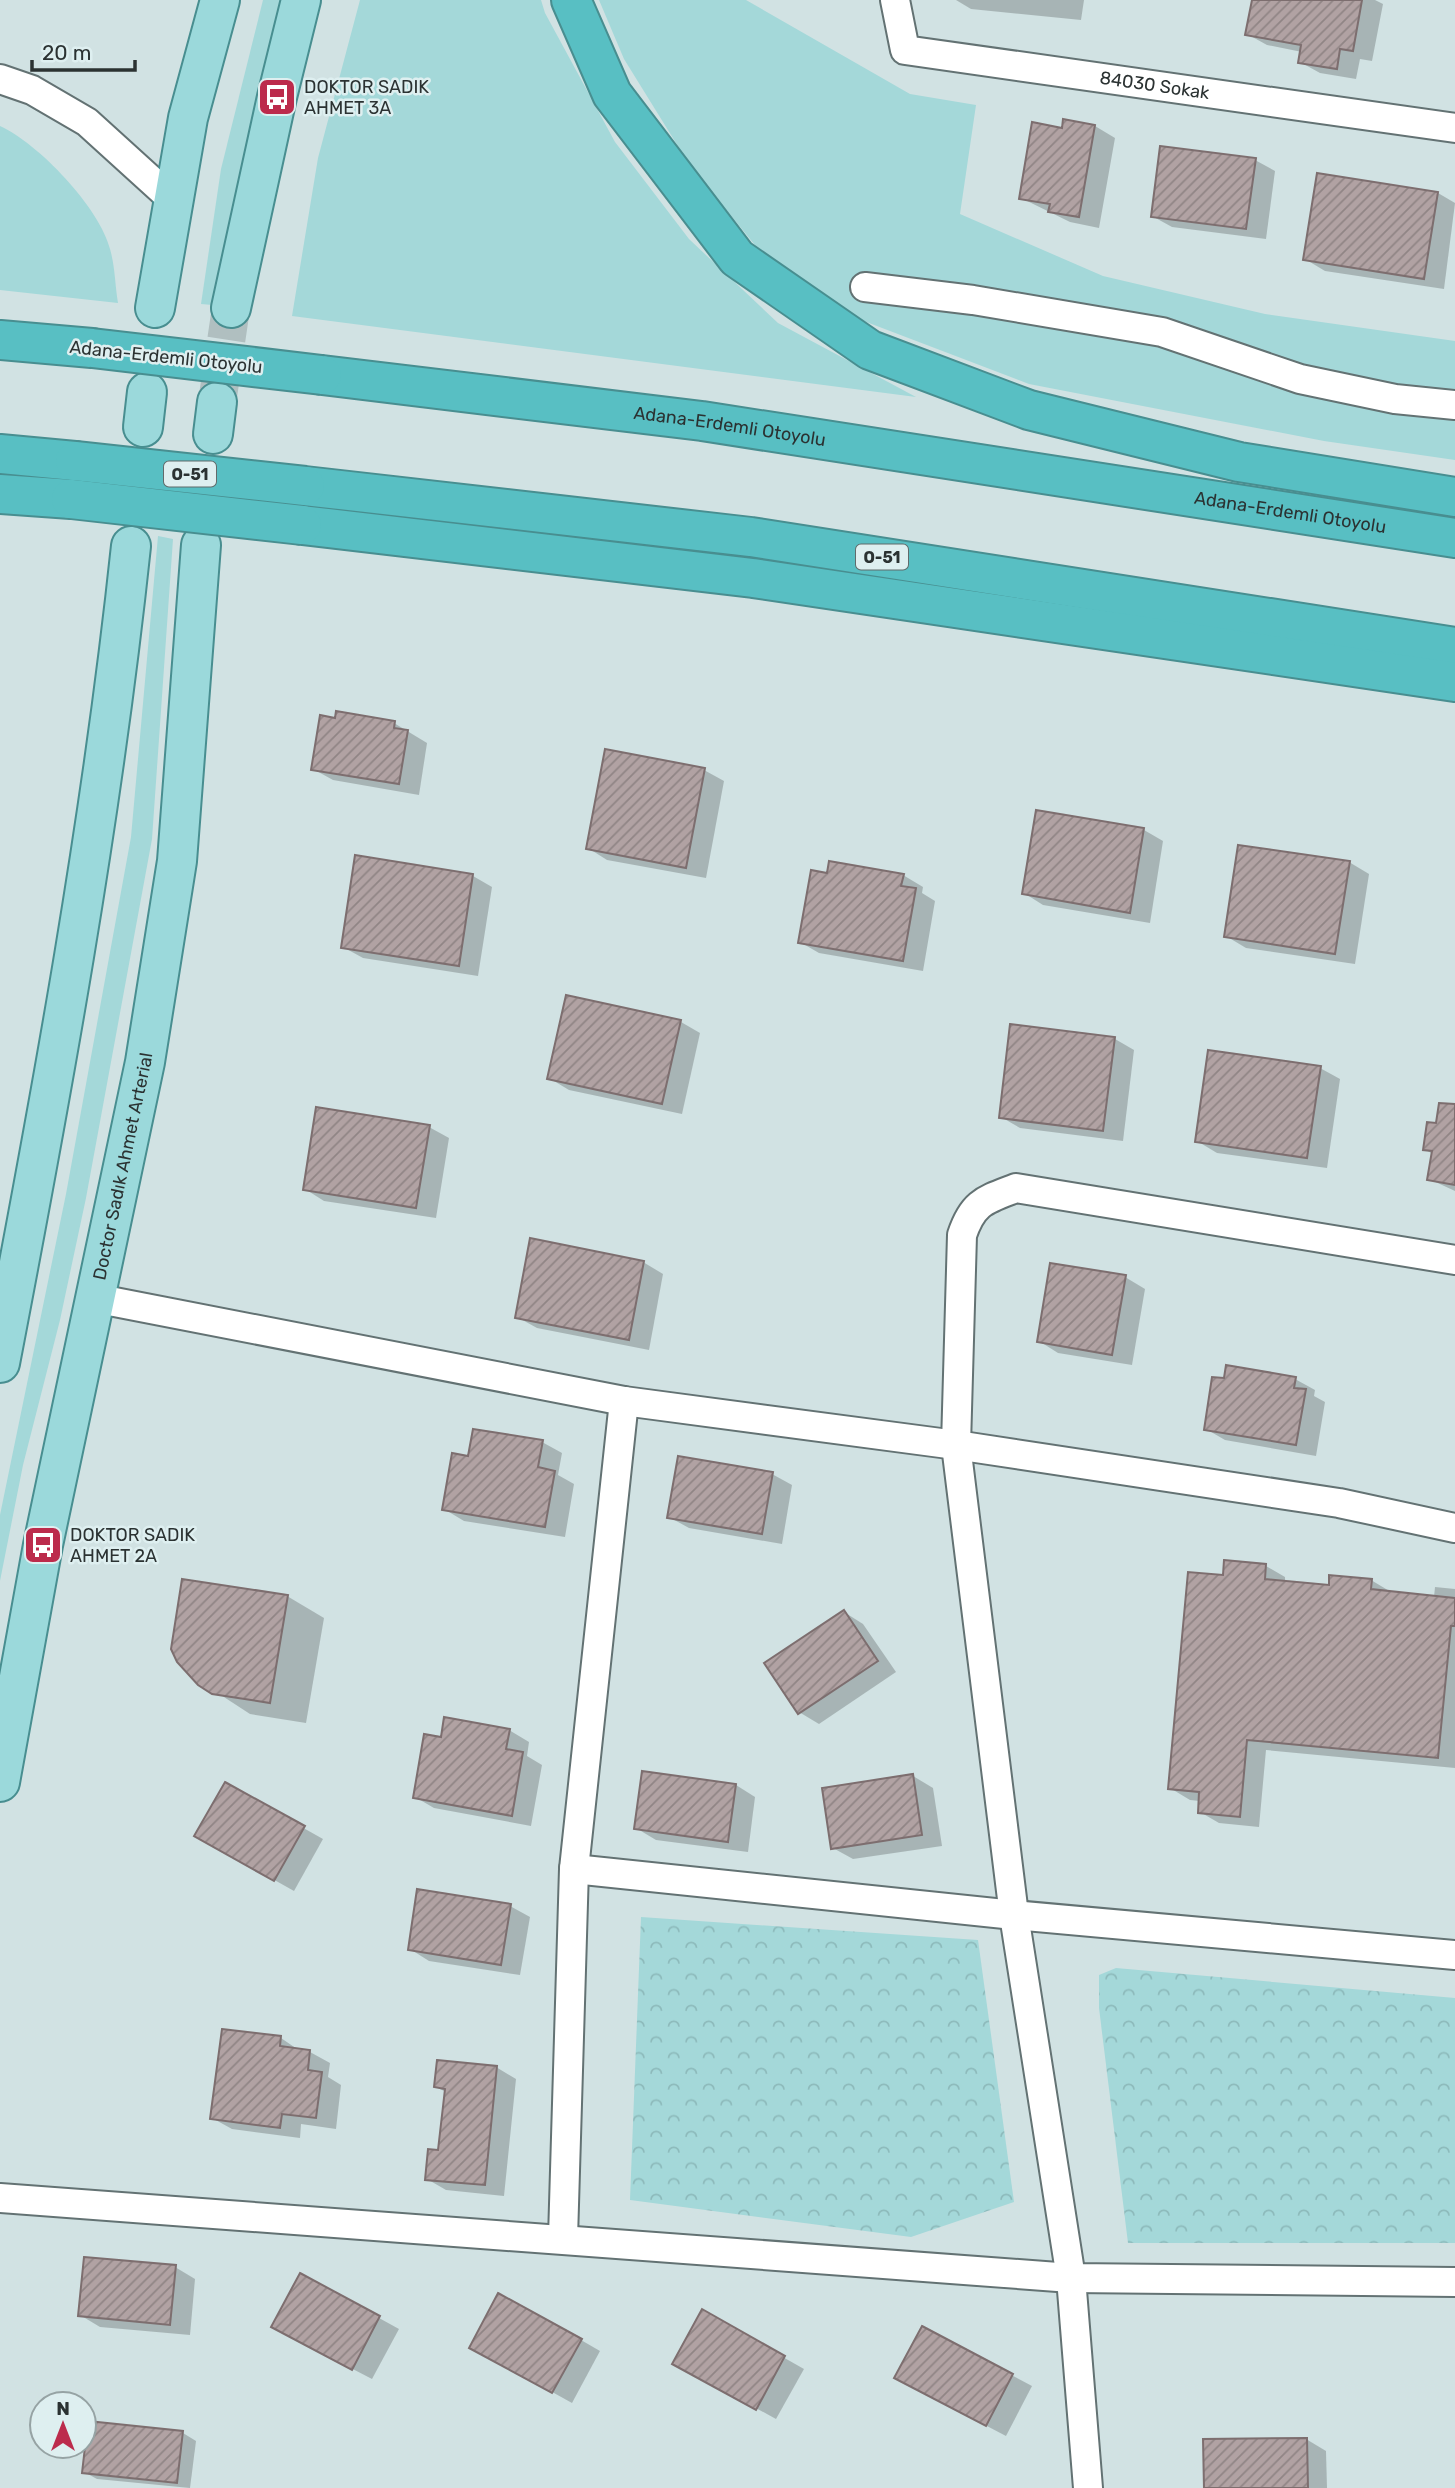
<svg xmlns="http://www.w3.org/2000/svg" width="1455" height="2488" viewBox="0 0 1455 2488" font-family="Rubik,sans-serif">
  <style>
    .grass { fill: #a4d8d9 }
    .park { fill: url(#park-crowns) }
    .shadow { fill: #0003 }
    .building { fill: url(#building-hatch); stroke: #7d6e6f; stroke-width: 2 }
    .lines { fill: none; stroke-linecap: round; stroke-linejoin: round }
    .primary-tunnel { stroke: #b0bfc0; stroke-width: 38; stroke-dasharray: 38 19; stroke-linecap: butt }
    .minor-casing { stroke: #637273; stroke-width: 32 }
    .primary-casing { stroke: #488e90; stroke-width: 42 }
    .motorway-casing { stroke: #488e90; stroke-width: 42 }
    .minor { stroke: #fff; stroke-width: 28 }
    .primary { stroke: #9bd9db; stroke-width: 38 }
    .motorway { stroke: #58bfc3; stroke-width: 38 }
    .motorway-bridge-casing { stroke: #488e90; stroke-width: 42; stroke-linecap: butt }
    .motorway-bridge { stroke: #58bfc3; stroke-width: 38 }
    .labels { text-anchor: middle; dominant-baseline: central; stroke-width: 5; stroke-linejoin: round; paint-order: stroke }
    .shield { fill: #deeff0; stroke: #616b6b; stroke-width: 2 }
    .shield-label { font-size: 16px; font-weight: bold; fill: #2b3232 }
    .street-label { font-size: 18px; fill: #2b3232; stroke: #deeff0 }
    .poi-label { font-size: 18px; fill: #2b3232; stroke: #deeff0; text-anchor: start }
  </style>
  <defs>
    <pattern id="park-crowns" width="20" height="18" patternUnits="userSpaceOnUse" patternTransform="scale(1.75)"><rect width="20" height="18" fill="#a4d8d9"/><path d="M2 6a3 3 0 1 1 6 0M12 15a3 3 0 1 1 6 0" fill="none" stroke="#8dbabb"/></pattern>
    <pattern id="building-hatch" width="6" height="6" patternUnits="userSpaceOnUse" patternTransform="scale(1.75)"><rect width="6" height="6" fill="#b1a2a3"/><path d="M-1 1l2-2M0 6l6-6M5 7l2-2" fill="none" stroke="#908585"/></pattern>
  </defs>
  <rect width="100%" height="100%" fill="#d1e2e3"/>
  <!-- grass -->
  <g class="grass">
    <path d="M 263,0 L 285,0 L 224,306 L 201,304 L 221,169 Z"/>
    <path d="M 360,0 L 541,0 L 545,13 L 615,142 L 689,239 L 778,323 L 916,397 L 292,316 L 318,158 Z"/>
    <path d="M 599,0 L 746,0 L 910,94 L 976,105 L 960,214 L 1103,276 L 1265,314 L 1455,341 L 1455,460 L 1324,441 L 1029,384 L 848,315 L 763,255 L 689,164 L 624,59 Z"/>
    <path d="M 0,126 C 38,143 100,208 110,249 C 115,266 115,285 118,303 L 0,290 Z"/>
    <path d="M 158,536 L 173,539 L 152,839 L 86,1198 L 60,1320 L 23,1465 L 0,1581 L 0,1515 L 66,1194 L 131,837 Z"/>
  </g>
  <!-- park -->
  <g class="park">
    <path d="M 641,1917 L 978,1940 L 1014,2202 L 911,2237 L 630,2200 Z"/>
    <path d="M 1116,1968 L 1455,1998 L 1455,2243 L 1128,2243 L 1099,2008 L 1099,1975 Z"/>
  </g>
  <!-- shadow -->
  <g class="shadow">
    <path d="M 956,0 L 1084,0 L 1081,20 L 971,9 Z"/>
    <path d="M 1253,0 L 1375,0 L 1383,4 L 1372,61 L 1360,59 L 1356,79 L 1320,73 L 1300,62 L 1302,52 L 1267,45 L 1247,34 Z"/>
    <path d="M 1065,121 L 1095,126 L 1115,138 L 1099,228 L 1070,222 L 1021,198 L 1063,130 Z"/>
    <path d="M 1255,160 L 1275,171 L 1266,239 L 1172,227 L 1152,216 Z"/>
    <path d="M 1438,193 L 1455,203 L 1444,289 L 1325,271 L 1305,259 Z"/>
    <path d="M 394,723 L 427,743 L 419,795 L 333,780 L 313,769 Z"/>
    <path d="M 704,770 L 724,781 L 706,878 L 607,860 L 588,848 Z"/>
    <path d="M 1144,830 L 1163,841 L 1150,923 L 1043,905 L 1024,893 Z"/>
    <path d="M 357,857 L 473,876 L 492,887 L 478,976 L 363,958 L 343,947 Z"/>
    <path d="M 1349,862 L 1369,874 L 1355,964 L 1246,948 L 1226,936 Z"/>
    <path d="M 828,875 L 903,875 L 923,887 L 922,893 L 935,901 L 923,971 L 819,953 L 800,942 Z"/>
    <path d="M 681,1022 L 700,1033 L 682,1114 L 569,1090 L 549,1078 Z"/>
    <path d="M 1115,1039 L 1134,1050 L 1123,1141 L 1020,1128 L 1001,1117 Z"/>
    <path d="M 1320,1068 L 1340,1079 L 1327,1168 L 1217,1153 L 1197,1141 Z"/>
    <path d="M 1455,1116 L 1455,1191 L 1429,1179 L 1433,1154 L 1424,1149 Z"/>
    <path d="M 429,1127 L 449,1138 L 436,1218 L 324,1201 L 305,1189 Z"/>
    <path d="M 643,1262 L 663,1274 L 649,1350 L 537,1328 L 517,1317 Z"/>
    <path d="M 1125,1277 L 1145,1289 L 1132,1365 L 1058,1353 L 1039,1341 Z"/>
    <path d="M 1295,1379 L 1315,1390 L 1314,1396 L 1325,1402 L 1316,1456 L 1225,1440 L 1206,1429 Z"/>
    <path d="M 542,1442 L 562,1453 L 558,1475 L 574,1484 L 565,1537 L 464,1521 L 444,1509 L 470,1458 Z"/>
    <path d="M 772,1474 L 792,1485 L 782,1544 L 689,1528 L 669,1517 Z"/>
    <path d="M 1266,1566 L 1285,1577 L 1285,1583 L 1330,1587 L 1371,1580 L 1391,1592 L 1434,1597 L 1435,1587 L 1455,1589 L 1455,1768 L 1266,1750 L 1259,1827 L 1219,1823 L 1200,1812 L 1200,1801 L 1190,1800 L 1170,1788 L 1225,1577 Z"/>
    <path d="M 287,1596 L 324,1618 L 306,1723 L 250,1714 L 187,1673 L 173,1649 Z"/>
    <path d="M 844,1612 L 863,1624 L 896,1672 L 819,1724 L 799,1712 Z"/>
    <path d="M 509,1730 L 529,1742 L 527,1756 L 542,1765 L 531,1826 L 434,1808 L 415,1797 L 443,1739 Z"/>
    <path d="M 913,1776 L 933,1788 L 942,1846 L 853,1859 L 833,1848 Z"/>
    <path d="M 225,1784 L 323,1839 L 294,1891 L 196,1836 Z"/>
    <path d="M 736,1785 L 755,1797 L 748,1852 L 656,1840 L 636,1828 Z"/>
    <path d="M 510,1906 L 530,1917 L 520,1975 L 429,1961 L 410,1949 Z"/>
    <path d="M 281,2038 L 300,2051 L 310,2052 L 330,2063 L 328,2077 L 341,2085 L 336,2129 L 301,2124 L 300,2138 L 232,2129 L 212,2118 Z"/>
    <path d="M 496,2067 L 516,2079 L 504,2196 L 446,2190 L 427,2179 L 440,2152 L 446,2092 L 436,2087 Z"/>
    <path d="M 175,2267 L 195,2279 L 190,2335 L 100,2327 L 80,2315 Z"/>
    <path d="M 301,2275 L 399,2329 L 372,2379 L 293,2338 Z"/>
    <path d="M 703,2312 L 804,2369 L 776,2419 L 694,2374 Z"/>
    <path d="M 922,2328 L 1032,2386 L 1006,2436 L 916,2389 Z"/>
    <path d="M 581,2340 L 600,2351 L 572,2403 L 491,2358 Z"/>
    <path d="M 90,2423 L 183,2433 L 196,2441 L 190,2488 L 97,2479 L 84,2472 Z"/>
    <path d="M 1306,2439 L 1326,2451 L 1327,2488 L 1206,2488 Z"/>
  </g>
  <!-- building -->
  <g class="building">
    <path d="M 1252,0 L 1362,0 L 1353,51 L 1340,49 L 1337,69 L 1298,63 L 1301,45 L 1245,35 Z"/>
    <path d="M 1063,119 L 1095,125 L 1079,217 L 1048,212 L 1050,204 L 1019,199 L 1032,122 L 1062,128 Z"/>
    <path d="M 1160,146 L 1256,158 L 1246,229 L 1151,217 Z"/>
    <path d="M 1317,173 L 1438,192 L 1424,279 L 1303,260 Z"/>
    <path d="M 336,711 L 395,721 L 394,728 L 408,730 L 399,784 L 311,770 L 320,715 L 335,718 Z"/>
    <path d="M 605,749 L 705,768 L 686,868 L 586,849 Z"/>
    <path d="M 1036,810 L 1144,828 L 1130,913 L 1022,894 Z"/>
    <path d="M 1238,845 L 1350,861 L 1335,954 L 1224,937 Z"/>
    <path d="M 355,855 L 473,874 L 459,966 L 341,948 Z"/>
    <path d="M 829,861 L 904,874 L 901,886 L 916,888 L 903,961 L 798,943 L 811,870 L 827,873 Z"/>
    <path d="M 566,995 L 681,1020 L 662,1104 L 547,1079 Z"/>
    <path d="M 1010,1024 L 1115,1037 L 1103,1131 L 999,1118 Z"/>
    <path d="M 1208,1050 L 1321,1066 L 1307,1158 L 1195,1142 Z"/>
    <path d="M 1439,1103 L 1455,1104 L 1455,1185 L 1427,1180 L 1432,1151 L 1423,1150 L 1427,1122 L 1436,1123 Z"/>
    <path d="M 316,1107 L 430,1125 L 416,1208 L 303,1190 Z"/>
    <path d="M 530,1238 L 644,1261 L 629,1340 L 515,1318 Z"/>
    <path d="M 1050,1263 L 1126,1275 L 1112,1355 L 1037,1342 Z"/>
    <path d="M 1226,1365 L 1296,1377 L 1294,1388 L 1306,1389 L 1296,1445 L 1204,1430 L 1212,1377 L 1224,1378 Z"/>
    <path d="M 473,1429 L 543,1440 L 538,1467 L 555,1471 L 545,1527 L 442,1510 L 452,1453 L 468,1456 Z"/>
    <path d="M 678,1456 L 773,1472 L 762,1534 L 667,1518 Z"/>
    <path d="M 1224,1560 L 1266,1564 L 1265,1579 L 1329,1585 L 1329,1575 L 1372,1579 L 1371,1589 L 1455,1598 L 1455,1626 L 1451,1626 L 1438,1758 L 1247,1740 L 1240,1817 L 1198,1813 L 1199,1792 L 1168,1789 L 1188,1572 L 1223,1575 Z"/>
    <path d="M 182,1579 L 288,1595 L 270,1703 L 212,1694 L 198,1685 L 177,1662 L 171,1649 Z"/>
    <path d="M 844,1610 L 878,1661 L 798,1714 L 764,1663 Z"/>
    <path d="M 444,1717 L 510,1729 L 506,1749 L 523,1752 L 512,1816 L 413,1798 L 424,1734 L 441,1737 Z"/>
    <path d="M 642,1771 L 736,1784 L 728,1842 L 634,1829 Z"/>
    <path d="M 913,1774 L 922,1835 L 831,1849 L 822,1788 Z"/>
    <path d="M 225,1782 L 305,1826 L 274,1881 L 194,1836 Z"/>
    <path d="M 417,1889 L 511,1904 L 501,1965 L 408,1950 Z"/>
    <path d="M 222,2029 L 281,2036 L 280,2046 L 310,2050 L 308,2070 L 322,2072 L 316,2118 L 282,2114 L 280,2128 L 210,2119 Z"/>
    <path d="M 437,2060 L 497,2066 L 485,2185 L 425,2180 L 428,2149 L 438,2150 L 445,2089 L 434,2087 Z"/>
    <path d="M 84,2257 L 176,2265 L 170,2325 L 78,2316 Z"/>
    <path d="M 300,2273 L 380,2316 L 352,2370 L 271,2327 Z"/>
    <path d="M 498,2293 L 582,2339 L 552,2393 L 469,2348 Z"/>
    <path d="M 702,2309 L 785,2356 L 756,2410 L 672,2364 Z"/>
    <path d="M 922,2326 L 1013,2374 L 986,2426 L 894,2378 Z"/>
    <path d="M 88,2421 L 183,2431 L 177,2483 L 82,2473 Z"/>
    <path d="M 1307,2438 L 1308,2488 L 1204,2488 L 1203,2439 Z"/>
  </g>
  <g class="lines">
    <!-- primary-tunnel -->
    <path class="primary-tunnel" d="M 218,396 L 231,308"/>
    <defs>
      <g id="minor">
        <path id="s1" d="M 895,0 L 905,50 L 1455,128"/>
        <path d="M 0,79 L 32,90 L 87,122 L 174,201"/>
        <path d="M 865,287 L 973,300 L 1162,332 L 1300,379 L 1395,399 L 1455,405"/>
        <path d="M 94,1298 L 624,1401 L 956,1445 L 1339,1503 L 1455,1528"/>
        <path d="M 574,1869 L 1014,1915 L 1455,1955"/>
        <path d="M 0,2198 L 1071,2278 L 1455,2282"/>
        <path d="M 563,2238 L 574,1869 L 624,1401"/>
        <path d="M 1088,2488 L 1071,2278 L 1014,1915 L 956,1445 L 962,1235 C 973,1202 985,1200 1016,1188 L 1455,1260"/>
      </g>
      <g id="primary">
        <path d="M 155,308 L 188,118 L 220,0"/>
        <path d="M 231,308 L 277,97 L 301,0"/>
        <path d="M 143,427 L 147,392"/>
        <path d="M 213,434 L 217,402"/>
        <path d="M 0,1363 C 52,1092 102,820 131,546"/>
        <path id="s2" d="M 0,1782 L 43,1545 L 145,1062 L 177,861 L 201,545"/>
      </g>
      <g id="motorway">
        <path d="M 571,0 L 612,94 L 737,258 L 870,350 L 1029,410 L 1239,462 L 1455,497"/>
        <path d="M 0,340 L 92,348"/>
        <path id="s3" d="M 322,375 L 702,421 L 1455,538"/>
        <path d="M 0,454 L 75,461"/>
        <path d="M 305,486 L 751,537 L 1455,647"/>
        <path d="M 0,494 L 71,499"/>
        <path d="M 302,525 L 753,578 L 1455,682"/>
      </g>
    </defs>
    <!-- minor casing -->
    <use href="#minor" class="minor-casing"/>
    <!-- primary casing -->
    <use href="#primary" class="primary-casing"/>
    <!-- motorway casing -->
    <use href="#motorway" class="motorway-casing"/>
    <!-- minor -->
    <use href="#minor" class="minor"/>
    <!-- primary -->
    <use href="#primary" class="primary"/>
    <!-- motorway -->
    <use href="#motorway" class="motorway"/>
    <defs>
      <g id="motorway-bridge">
        <path d="M 92,348 L 322,375"/>
        <path d="M 75,461 L 305,486"/>
        <path d="M 71,499 L 302,525"/>
      </g>
    </defs>
    <!-- motorway-bridge casing -->
    <use href="#motorway-bridge" class="motorway-bridge-casing"/>
    <!-- motorway-bridge -->
    <use href="#motorway-bridge" class="motorway-bridge"/>
  </g>
  <!-- icons -->
  <defs>
    <symbol id="bus-square" viewBox="-11 -11 22 22"><rect x="-9" y="-9" width="18" height="18" rx="4" fill="#bc2b4c" stroke="#deeff0"/><path d="M-5-6H5V4H4V6H2V4H-2V6H-4V4H-5ZM-3.5-4V0h7V-4ZM-3.5 1.2v1.5H-2V1.2ZM2 1.2v1.5H3.5V1.2Z" fill="#fff"/></symbol>
  </defs>
  <g fill-rule="evenodd">
    <use href="#bus-square" x="255" y="75" width="44" height="44"/>
    <use href="#bus-square" x="21" y="1523" width="44" height="44"/>
  </g>
  <g class="labels">
    <!-- shield labels -->
    <g class="shield">
      <rect x="164" y="461.5" width="52" height="25" rx="5"/>
      <rect x="856" y="544.5" width="52" height="25" rx="5"/>
    </g>
    <g class="shield-label">
      <text x="190" y="474">O-51</text>
      <text x="882" y="557">O-51</text>
    </g>
    <!-- street labels -->
    <g class="street-label">
      <text stroke="none"><textPath href="#s1" startOffset="303">84030 Sokak</textPath></text>
      <text transform="translate(166 357) rotate(6)">Adana-Erdemli Otoyolu</text>
      <text stroke="none"><textPath href="#s3" startOffset="411">Adana-Erdemli Otoyolu</textPath></text>
      <text stroke="none"><textPath href="#s3" startOffset="978">Adana-Erdemli Otoyolu</textPath></text>
      <text stroke="none"><textPath href="#s2" startOffset="628">Doctor Sadık Ahmet Arterial</textPath></text>
    </g>
    <!-- poi labels -->
    <g class="poi-label">
      <text x="304" y="87">DOKTOR SADIK<tspan x="304" dy="21">AHMET 3A</tspan></text>
      <text x="70" y="1535">DOKTOR SADIK<tspan x="70" dy="21">AHMET 2A</tspan></text>
    </g>
  </g>
  <!-- north arrow -->
  <g transform="translate(63 2425)"><circle r="33" fill="#deeff0" stroke="#96a3a4" stroke-width="2"/>
  <path d="M0-5L12 26L0 18L-12 26Z" fill="#bc2b4c"/>
  <text y="-10" font-size="19" font-weight="bold" text-anchor="middle" fill="#2b3232">N</text>
  </g>
  <!-- scale -->
  <path d="M32 60v10h103v-10" fill="none" stroke="#2b3232" stroke-width="3.5"/>
  <text x="42" y="60" font-size="21" fill="#2b3232" stroke="#deeff0" stroke-width="5" paint-order="stroke">20 m</text>
</svg>
